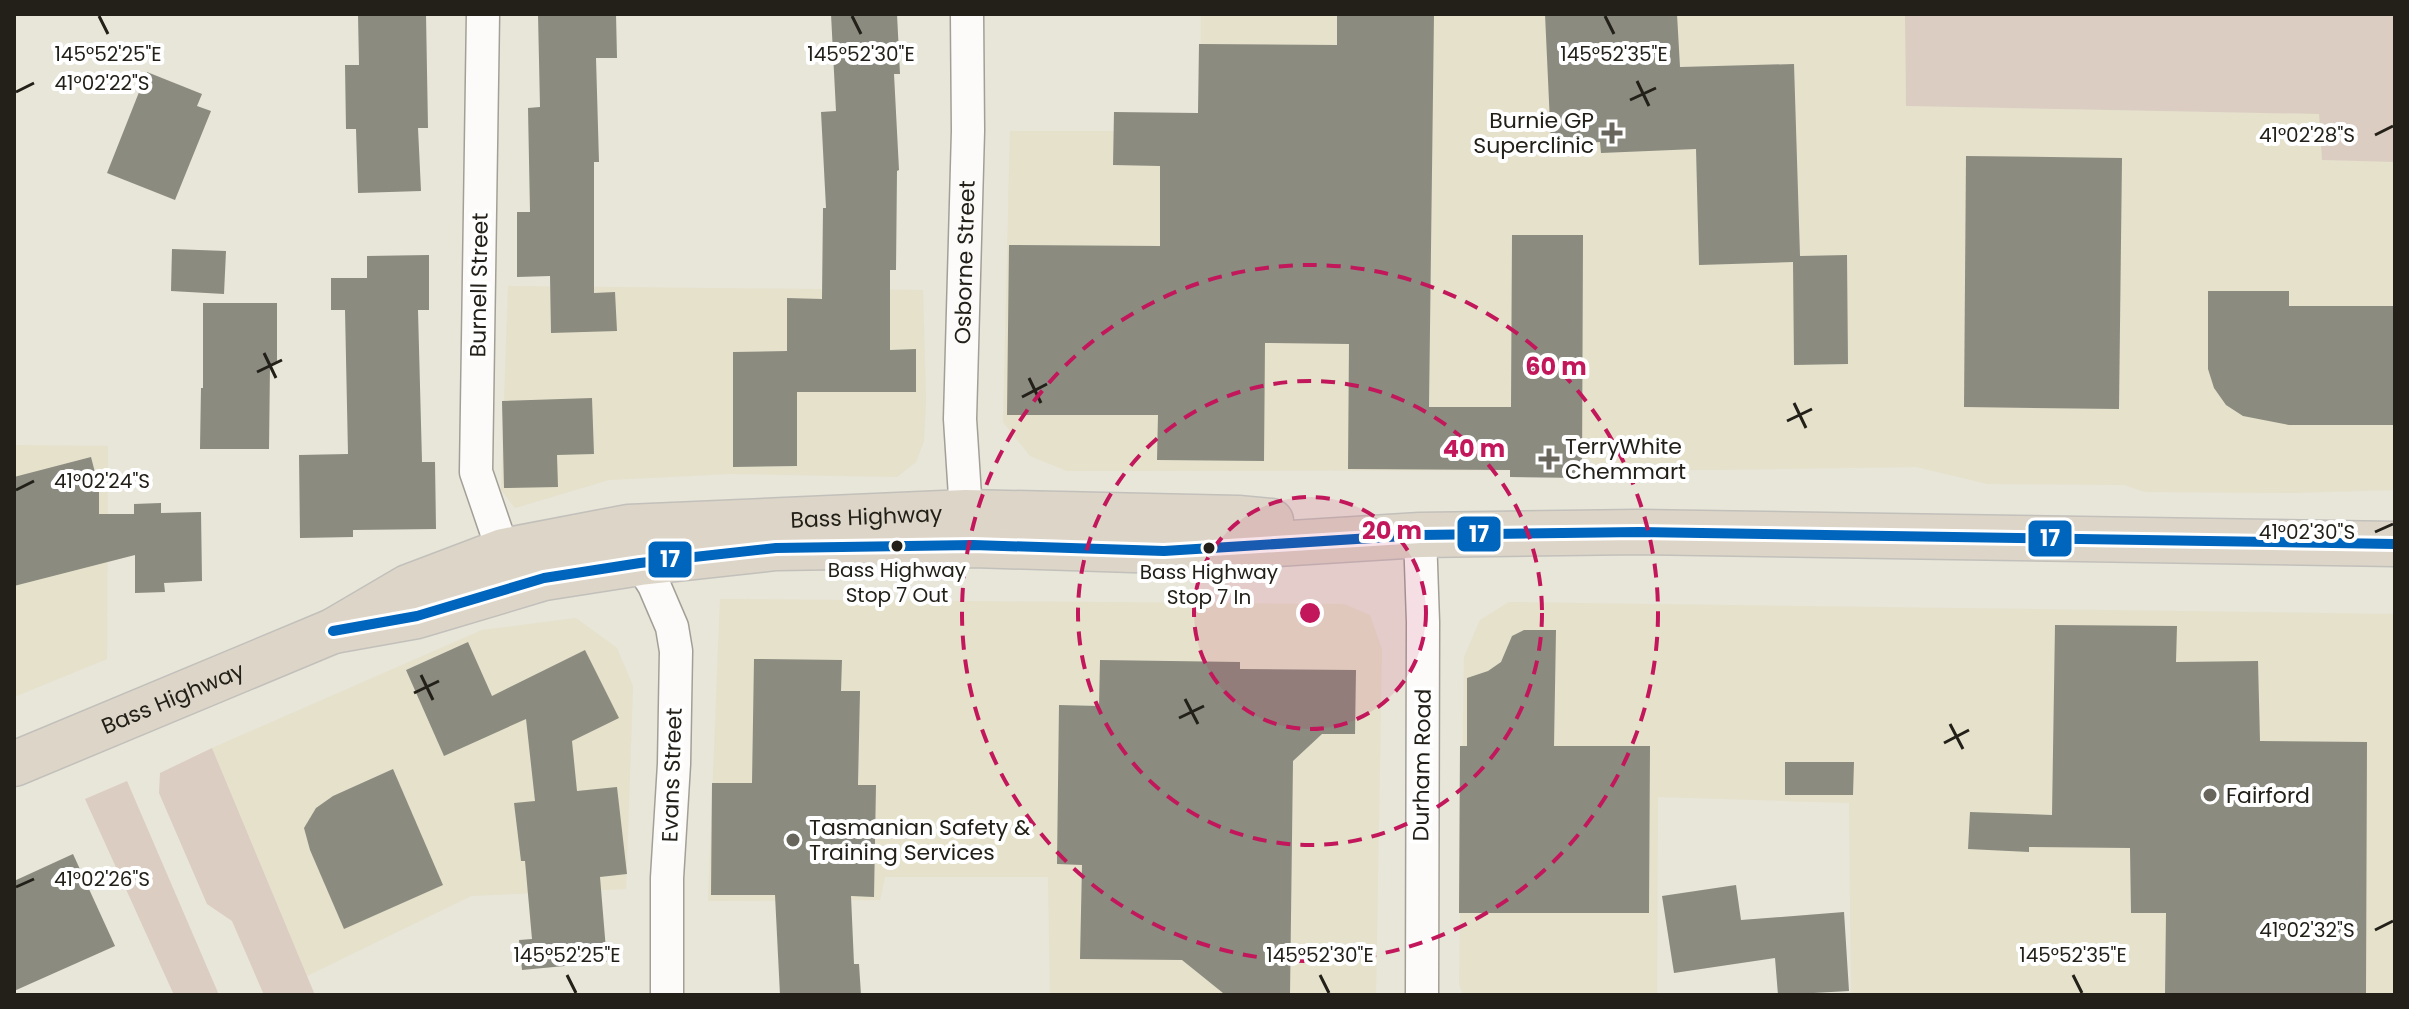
<svg xmlns="http://www.w3.org/2000/svg" width="2409" height="1009" viewBox="0 0 2409 1009" font-family="Poppins,sans-serif">
  <style>
    .built { fill: #e5e1cb }
    .green { fill: #dbcdc1 }
    .building { fill: #8b8b80 }
    .lines { fill: none; stroke-linecap: round; stroke-linejoin: round }
    .street-casing { stroke: #a2a096; stroke-width: 35 }
    .highway-casing { stroke: #c2c0bb; stroke-width: 47 }
    .street { stroke: #fcfbf9; stroke-width: 32 }
    .highway { stroke: #ddd5c8; stroke-width: 44 }
    .bus-1-casing { stroke: #fff; stroke-width: 16 }
    .bus-1 { stroke: #0065bd; stroke-width: 10 }
    .ticks { fill: none; stroke: #222018; stroke-width: 3 }
    .ring { fill: none; stroke: #c2185b; stroke-width: 4; stroke-dasharray: 14 10 }
    .poi-dot { fill: #67655c; stroke: #fff; stroke-width: 3 }
    .bus-dot { fill: #222018; stroke: #fff; stroke-width: 3 }
    .labels { text-anchor: middle; dominant-baseline: central; stroke-width: 8; stroke-linejoin: round; paint-order: stroke }
    .bus-label { font-size: 20px; fill: #222018; stroke: #fff }
    .poi-label { font-size: 22px; fill: #222018; stroke: #fff; text-anchor: start }
    .street-label { font-size: 22px; fill: #222018; stroke: #fff }
    .ticks-label { font-size: 20px; text-anchor: middle; fill: #222018; stroke: #fff; stroke-width: 8; stroke-linejoin: round; paint-order: stroke }
    .centre { fill: #c2185b; stroke: #fff; stroke-width: 4 }
    .ring-label { font-size: 24px; text-anchor: middle; font-weight: bold; fill: #c2185b; stroke: #fff; stroke-width: 8; stroke-linejoin: round; paint-order: stroke }
    .line-badge { stroke: #fff; stroke-width: 3 }
    .badge-label { font-size: 22px; text-anchor: middle; font-weight: bold; fill: #fff }
  </style>
  <rect width="100%" height="100%" fill="#e8e5d9"/>
  <!-- built -->
  <g class="built">
    <path d="M 1201,14 L 1905,14 L 1906,106 L 2319,114 L 2322,160 L 2395,162 L 2395,490 L 2292,493 L 2145,492 L 2124,485 L 1988,484 L 1916,467 L 1716,470 L 1067,471 L 1030,456 L 1003,422 L 1010,131 L 1200,131 Z"/>
    <path d="M 508,286 L 923,290 L 926,400 L 924,441 L 916,462 L 897,477 L 731,474 L 609,480 L 515,508 L 501,490 Z"/>
    <path d="M 14,445 L 108,446 L 107,659 L 14,697 Z"/>
    <path d="M 720,599 L 1344,604 L 1370,615 L 1382,649 L 1376,995 L 1050,995 L 1048,877 L 885,877 L 880,900 L 708,901 Z"/>
    <path d="M 1509,602 L 2395,614 L 2395,995 L 1851,995 L 1849,803 L 1658,797 L 1657,995 L 1463,995 L 1459,984 L 1464,657 L 1480,620 Z"/>
    <path d="M 576,618 L 617,648 L 633,686 L 626,889 L 471,896 L 307,976 L 212,748 L 482,630 Z"/>
  </g>
  <!-- green -->
  <g class="green">
    <path d="M 1905,14 L 2393,14 L 2395,162 L 2322,160 L 2319,114 L 1906,106 Z"/>
    <path d="M 212,748 L 307,976 L 315,995 L 264,995 L 232,921 L 207,904 L 159,793 L 160,773 Z"/>
    <path d="M 127,781 L 219,995 L 174,995 L 85,799 Z"/>
  </g>
  <!-- building -->
  <g class="building">
    <path d="M 358,14 L 426,14 L 428,128 L 418,128 L 421,191 L 358,193 L 356,129 L 346,129 L 345,65 L 359,65 Z"/>
    <path d="M 538,14 L 616,14 L 617,58 L 596,58 L 599,162 L 594,162 L 594,293 L 615,292 L 617,331 L 551,333 L 550,276 L 517,277 L 517,212 L 530,212 L 528,108 L 540,107 Z"/>
    <path d="M 831,14 L 897,14 L 900,74 L 894,74 L 899,170 L 897,171 L 896,270 L 890,270 L 890,350 L 916,349 L 916,392 L 797,392 L 797,466 L 733,467 L 733,352 L 787,351 L 787,298 L 822,299 L 823,208 L 826,208 L 821,112 L 836,111 Z"/>
    <path d="M 1337,14 L 1434,14 L 1429,407 L 1511,407 L 1512,235 L 1583,235 L 1582,478 L 1510,477 L 1510,470 L 1348,469 L 1349,344 L 1265,343 L 1264,461 L 1157,460 L 1158,415 L 1007,415 L 1009,245 L 1160,246 L 1160,166 L 1113,165 L 1114,112 L 1198,113 L 1199,44 L 1337,45 Z"/>
    <path d="M 1545,14 L 1677,14 L 1680,67 L 1794,64 L 1800,256 L 1847,255 L 1848,364 L 1794,365 L 1793,262 L 1699,265 L 1696,149 L 1601,153 L 1600,142 L 1551,145 Z"/>
    <path d="M 147,72 L 202,94 L 197,106 L 211,111 L 175,200 L 107,173 Z"/>
    <path d="M 1966,156 L 2122,158 L 2119,409 L 1964,407 Z"/>
    <path d="M 172,249 L 226,251 L 224,294 L 171,291 Z"/>
    <path d="M 429,255 L 429,310 L 418,310 L 422,462 L 435,462 L 436,529 L 353,530 L 353,537 L 300,538 L 299,455 L 348,454 L 345,310 L 331,310 L 331,278 L 367,278 L 367,256 Z"/>
    <path d="M 2208,291 L 2289,291 L 2289,306 L 2395,306 L 2395,425 L 2289,425 L 2243,416 L 2226,405 L 2214,388 L 2208,369 Z"/>
    <path d="M 203,303 L 277,303 L 277,364 L 270,364 L 269,449 L 200,449 L 201,388 L 203,388 Z"/>
    <path d="M 592,398 L 594,454 L 557,455 L 558,487 L 504,488 L 502,401 Z"/>
    <path d="M 91,457 L 99,488 L 99,514 L 134,514 L 134,504 L 161,503 L 161,513 L 201,512 L 202,581 L 164,583 L 165,592 L 135,593 L 135,555 L 14,586 L 14,477 Z"/>
    <path d="M 2055,625 L 2177,626 L 2176,662 L 2258,661 L 2260,741 L 2367,742 L 2366,995 L 2165,994 L 2166,913 L 2131,913 L 2130,848 L 2029,847 L 2029,852 L 1968,849 L 1970,812 L 2052,815 Z"/>
    <path d="M 1524,630 L 1556,630 L 1554,746 L 1650,746 L 1649,913 L 1459,913 L 1460,746 L 1467,746 L 1467,678 L 1488,671 L 1501,662 L 1512,636 Z"/>
    <path d="M 468,642 L 492,696 L 585,650 L 619,718 L 572,741 L 577,791 L 617,787 L 627,874 L 600,877 L 607,962 L 522,970 L 519,940 L 532,939 L 525,861 L 521,861 L 514,803 L 535,801 L 526,719 L 444,756 L 406,670 Z"/>
    <path d="M 754,659 L 842,660 L 841,691 L 860,691 L 858,785 L 876,785 L 874,897 L 851,896 L 854,964 L 859,964 L 861,995 L 780,995 L 775,895 L 711,895 L 712,783 L 752,783 Z"/>
    <path d="M 1100,660 L 1240,662 L 1240,669 L 1356,670 L 1355,734 L 1322,734 L 1293,761 L 1290,994 L 1223,993 L 1182,960 L 1080,959 L 1082,865 L 1057,864 L 1059,705 L 1099,706 Z"/>
    <path d="M 1785,762 L 1854,762 L 1853,795 L 1785,795 Z"/>
    <path d="M 393,769 L 443,885 L 344,929 L 310,850 L 304,828 L 316,808 L 333,796 Z"/>
    <path d="M 73,854 L 115,946 L 14,991 L 14,881 Z"/>
    <path d="M 1736,885 L 1741,920 L 1844,912 L 1849,991 L 1778,995 L 1775,958 L 1674,973 L 1662,896 Z"/>
  </g>
  <g class="lines">
    <defs>
      <g id="street">
        <path d="M 483,14 L 476,472 L 503,551"/>
        <path id="s1" d="M 966,512 L 960,419 L 968,131 L 967,14"/>
        <path d="M 1420,535 L 1423,622 L 1422,995"/>
        <path d="M 640,563 L 654,585 L 672,627 L 676,651 L 674,764 L 667,878 L 667,995"/>
      </g>
      <g id="highway">
        <path d="M 333,631 L 417,616 L 544,578 L 640,563 L 776,548 L 973,545 L 1164,551 L 1420,535 L 1639,532 L 2395,544"/>
        <path id="s2" d="M 14,764 L 333,631 L 408,587 L 503,551 L 628,527 L 966,512 L 1238,518 L 1271,521"/>
      </g>
    </defs>
    <!-- street casing -->
    <use href="#street" class="street-casing"/>
    <!-- highway casing -->
    <use href="#highway" class="highway-casing"/>
    <!-- street -->
    <use href="#street" class="street"/>
    <!-- highway -->
    <use href="#highway" class="highway"/>
    <defs>
      <path id="bus-1" d="M 333,631 L 417,616 L 544,578 L 640,563 L 776,548 L 973,545 L 1164,551 L 1420,535 L 1639,532 L 2395,544"/>
    </defs>
    <!-- bus-1 casing -->
    <use href="#bus-1" class="bus-1-casing"/>
    <!-- bus-1 -->
    <use href="#bus-1" class="bus-1"/>
  </g>
  <!-- ticks -->
  <path class="ticks" d="M 99,16 L 108,34M 852,16 L 861,34M 1605,16 L 1614,34M 1637,81 L 1649,106M 16,92 L 34,83M 1630,100 L 1656,88M 2375,135 L 2393,126M 264,353 L 276,378M 257,372 L 282,360M 1029,378 L 1041,403M 1022,397 L 1047,384M 1794,403 L 1806,428M 1787,421 L 1812,409M 16,490 L 34,481M 2375,532 L 2393,524M 421,675 L 433,700M 414,693 L 439,681M 1185,699 L 1198,724M 1179,718 L 1204,706M 1950,724 L 1963,749M 1944,743 L 1969,730M 16,887 L 34,879M 2375,930 L 2393,921M 567,975 L 576,993M 1320,975 L 1329,993M 2073,975 L 2082,993"/>
  <!-- distance rings -->
  <circle cx="1310" cy="613" r="116" fill="#c2185b" fill-opacity=".12"/>
  <g class="ring">
    <circle cx="1310" cy="613" r="116"/>
    <circle cx="1310" cy="613" r="232"/>
    <circle cx="1310" cy="613" r="348"/>
  </g>
  <!-- markers -->
  <g class="poi-dot">
    <path d="M1608 121h8v8h8v8h-8v8h-8v-8h-8v-8h8z"/>
    <path d="M1545 447h8v8h8v8h-8v8h-8v-8h-8v-8h8z"/>
    <circle cx="2210" cy="795" r="8"/>
    <circle cx="793" cy="840" r="8"/>
  </g>
  <g class="bus-dot">
    <circle cx="897" cy="546" r="7"/>
    <circle cx="1209" cy="548" r="7"/>
  </g>
  <g class="labels">
    <!-- bus labels -->
    <g class="bus-label">
      <text x="897" y="570">Bass Highway<tspan x="897" dy="25">Stop 7 Out</tspan></text>
      <text x="1209" y="572">Bass Highway<tspan x="1209" dy="25">Stop 7 In</tspan></text>
    </g>
    <!-- poi labels -->
    <g class="poi-label">
      <text x="1594" y="120" text-anchor="end">Burnie GP<tspan x="1594" dy="25">Superclinic</tspan></text>
      <text x="1565" y="446">TerryWhite<tspan x="1565" dy="25">Chemmart</tspan></text>
      <text x="2226" y="795">Fairford</text>
      <text x="809" y="827">Tasmanian Safety &amp;<tspan x="809" dy="25">Training Services</tspan></text>
    </g>
    <!-- street labels -->
    <g class="street-label">
      <text stroke="none"><textPath href="#s1" startOffset="250">Osborne Street</textPath></text>
      <text transform="translate(479 285) rotate(-89)">Burnell Street</text>
      <text stroke="none"><textPath href="#s2" startOffset="900">Bass Highway</textPath></text>
      <text stroke="none"><textPath href="#s2" startOffset="172">Bass Highway</textPath></text>
      <text transform="translate(1422 765) rotate(-89)">Durham Road</text>
      <text transform="translate(672 775) rotate(-88)">Evans Street</text>
    </g>
  </g>
  <g class="ticks-label">
    <text x="108" y="61">145°52'25"E</text>
    <text x="861" y="61">145°52'30"E</text>
    <text x="1614" y="61">145°52'35"E</text>
    <text x="102" y="90">41°02'22"S</text>
    <text x="2307" y="142">41°02'28"S</text>
    <text x="102" y="488">41°02'24"S</text>
    <text x="2307" y="539">41°02'30"S</text>
    <text x="102" y="886">41°02'26"S</text>
    <text x="2307" y="937">41°02'32"S</text>
    <text x="567" y="962">145°52'25"E</text>
    <text x="1320" y="962">145°52'30"E</text>
    <text x="2073" y="962">145°52'35"E</text>
  </g>
  <circle cx="1310" cy="613" r="12" class="centre"/>
  <g class="ring-label">
    <text x="1556" y="375">60 m</text>
    <text x="1474" y="457">40 m</text>
    <text x="1392" y="539">20 m</text>
  </g>
  <g class="line-badge">
    <rect x="1456" y="515" width="46" height="38" rx="8" fill="#0065bd"/>
    <rect x="2027" y="519" width="46" height="39" rx="8" fill="#0065bd"/>
    <rect x="647" y="540" width="46" height="39" rx="8" fill="#0065bd"/>
  </g>
  <g class="badge-label">
    <text x="1479" y="542">17</text>
    <text x="2050" y="546">17</text>
    <text x="670" y="567">17</text>
  </g>
  <!-- border -->
  <rect width="2409" height="1009" fill="none" stroke="#222018" stroke-width="32"/>
</svg>
